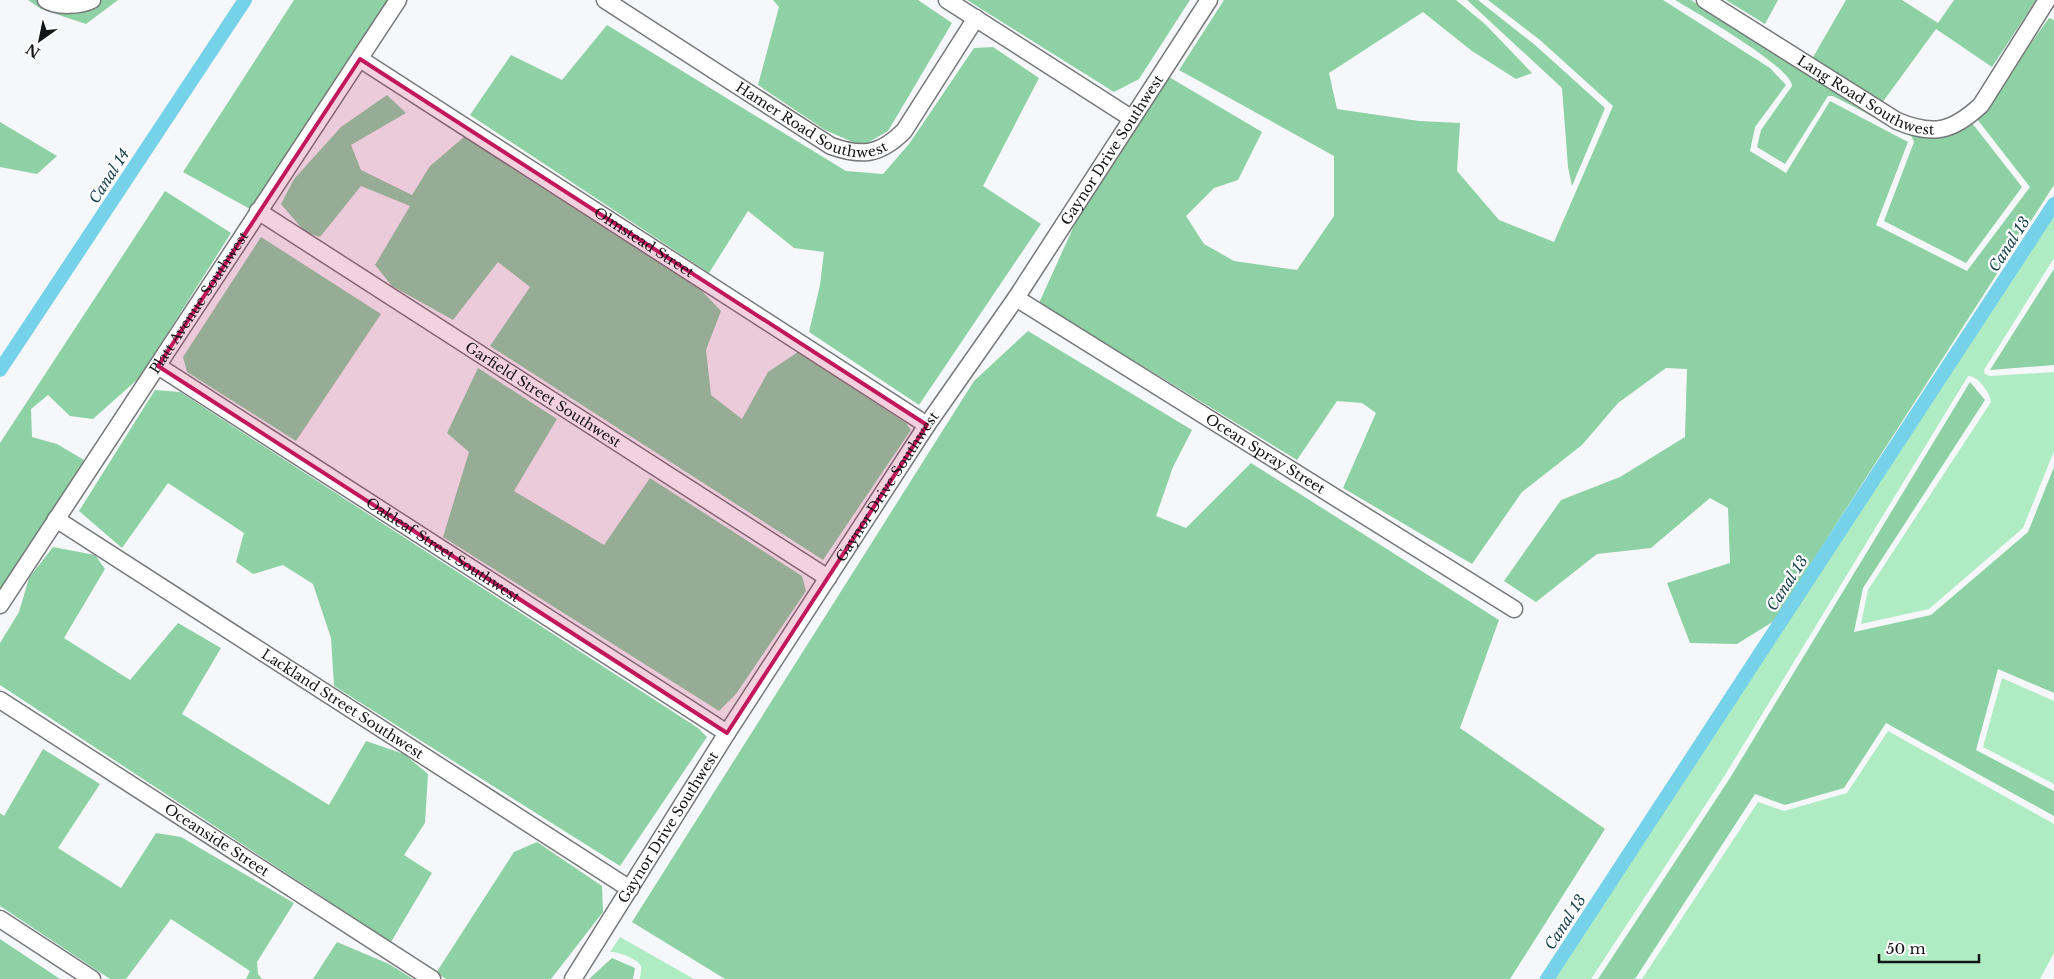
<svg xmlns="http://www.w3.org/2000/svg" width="2054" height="979" viewBox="0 0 2054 979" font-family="'Libre Baskerville',serif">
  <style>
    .green { fill: #afecc3 }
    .forest { fill: #8dd1a4 }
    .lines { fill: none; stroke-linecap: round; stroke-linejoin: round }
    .canal { stroke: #76d2e9; stroke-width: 14 }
    .minor-casing { stroke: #77787a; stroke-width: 19 }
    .minor { stroke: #fff; stroke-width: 16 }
    .marked { fill: #c2185b; fill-opacity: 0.2; stroke: #c2185b; stroke-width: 4; stroke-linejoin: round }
    .labels { text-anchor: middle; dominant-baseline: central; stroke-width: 4.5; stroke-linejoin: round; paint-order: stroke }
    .street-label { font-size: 14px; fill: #141516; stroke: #fff }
    .water-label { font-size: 15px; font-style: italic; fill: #19434d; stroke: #fff }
  </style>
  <rect width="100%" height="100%" fill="#f6f7fa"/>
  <!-- green -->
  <g class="green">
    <path d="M 2054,195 L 2054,258 L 1984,370 L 1985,374 L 1990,376 L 2054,372 L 2054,451 L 2023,528 L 1929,609 L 1861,624 L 1868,590 L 1991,402 C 1990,392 1977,375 1968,376 L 1725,775 L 1591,979 L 1551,979 Z"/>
    <path d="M 2002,678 L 2054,701 L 2054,784 L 1983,747 Z"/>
    <path d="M 1888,731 L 2054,824 L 2054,953 L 2040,979 L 1642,979 L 1758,802 L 1784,811 L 1847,793 Z"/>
    <path d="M 620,937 L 694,979 L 640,979 C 640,975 642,970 641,966 C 638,959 617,951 610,952 Z"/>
  </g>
  <!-- forest -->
  <g class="forest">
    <path d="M 28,0 L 118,0 L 86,24 L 41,9 Z"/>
    <path d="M 294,0 L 393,0 L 250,209 L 183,172 Z"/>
    <path d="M 773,0 L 918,0 L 952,23 L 888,131 L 862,146 L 825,130 L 758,85 L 779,7 Z"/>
    <path d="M 967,0 L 1190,0 L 1139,79 L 1114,92 Z"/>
    <path d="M 1224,0 L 1456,0 L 1485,24 L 1532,73 L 1516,79 L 1472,51 L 1423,12 L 1329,73 L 1337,109 L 1419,121 L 1460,123 L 1457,171 L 1499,220 L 1554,242 L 1613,106 L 1540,40 L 1488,0 L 1663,0 L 1770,68 L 1786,85 L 1755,127 L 1750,151 L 1786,173 L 1830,101 L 1908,142 L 1876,225 L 1967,271 L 2030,187 L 1977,119 L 2049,18 L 2054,20 L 2054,185 L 1774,621 L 1737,644 L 1690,643 L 1667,583 L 1730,563 L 1728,508 L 1710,498 L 1651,548 L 1597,554 L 1536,602 L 1504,581 L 1561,500 L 1620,477 L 1685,437 L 1687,369 L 1666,368 L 1618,403 L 1582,445 L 1522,492 L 1472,564 L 1343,488 L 1376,413 L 1362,403 L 1337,401 L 1297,460 L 1039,303 L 1078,217 L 1169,77 L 1262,132 L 1238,180 L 1214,188 L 1186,216 L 1204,244 L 1234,261 L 1297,270 L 1334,216 L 1334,156 L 1179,70 Z"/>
    <path d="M 1467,0 L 1478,0 L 1535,45 L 1605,108 L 1572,186 L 1568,167 L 1562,88 Z"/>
    <path d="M 1675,0 L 1691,0 L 1885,123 L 1833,96 L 1828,96 L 1785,164 L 1757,147 L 1761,130 L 1792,86 C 1792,67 1695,12 1675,0 Z"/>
    <path d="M 1726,0 L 1778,0 L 1765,24 Z"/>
    <path d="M 1846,0 L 1902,0 L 1938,23 L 1954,0 L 2036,0 L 1992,67 L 1936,29 L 1882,103 L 1812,59 Z"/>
    <path d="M 607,25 L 846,171 L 883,174 L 909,144 L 974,48 L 993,47 L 1039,78 L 983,186 L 1041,224 L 919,405 L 809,332 L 820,285 L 824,252 L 794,248 L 748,211 L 709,273 L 470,115 L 511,55 L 562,80 Z"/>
    <path d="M 387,95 L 406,113 L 351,145 L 361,170 L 412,195 L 430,166 L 464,137 L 701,290 L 721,311 L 706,350 L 711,395 L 742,419 L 768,372 L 798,352 L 906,423 L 911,430 L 823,560 L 490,346 L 530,287 L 498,262 L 453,320 L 392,286 L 375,265 L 410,206 L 361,186 L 320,237 L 305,232 L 281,204 L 294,179 L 341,127 Z"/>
    <path d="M 0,122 L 57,156 L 37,174 L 0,167 Z"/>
    <path d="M 1972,123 L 2022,187 L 1966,263 L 1884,221 L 1914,142 L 1912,137 L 1901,131 C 1927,142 1949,137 1972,123 Z"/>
    <path d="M 165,191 L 231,233 L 139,378 L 93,419 L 70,416 L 48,395 L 31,409 L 32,437 L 57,444 L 84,460 L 0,594 L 0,443 Z"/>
    <path d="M 261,237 L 381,314 L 296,441 L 187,372 L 183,357 Z"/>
    <path d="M 2054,269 L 2054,365 L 1990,370 Z"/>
    <path d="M 1028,331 L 1192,430 L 1173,467 L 1156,516 L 1186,528 L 1251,463 L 1499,620 L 1460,728 L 1605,829 L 1510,979 L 725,979 L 632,922 L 974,381 Z"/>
    <path d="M 478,368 L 557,419 L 514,491 L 604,545 L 650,478 L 802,576 L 806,591 L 736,694 L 719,711 L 443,537 L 469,452 L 447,433 Z"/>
    <path d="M 1970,382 L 1985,400 L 1863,588 L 1854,632 L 1931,615 L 2028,532 L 2054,467 L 2054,693 L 1998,669 L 1976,750 L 2054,791 L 2054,816 L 1886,723 L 1844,788 L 1785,805 L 1755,794 L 1635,979 L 1598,979 L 1730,778 Z"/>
    <path d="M 155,390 L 180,392 L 698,728 L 707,737 L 620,866 L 334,686 L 331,638 L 313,584 L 283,565 L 253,574 L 236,562 L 244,533 L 168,483 L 122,548 L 79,511 Z"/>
    <path d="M 53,547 L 95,555 L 105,569 L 64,638 L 130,680 L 178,623 L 221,648 L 182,714 L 329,805 L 366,741 L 404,754 L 428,774 L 425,823 L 404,855 L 432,873 L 391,942 L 0,685 L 0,643 L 19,612 L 29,578 Z"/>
    <path d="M 43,749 L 100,784 L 58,848 L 121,888 L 156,833 L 181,837 L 294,903 L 257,962 L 258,974 L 262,979 L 246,979 L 250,971 L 171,919 L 126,979 L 110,979 L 0,906 L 0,813 L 4,816 Z"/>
    <path d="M 537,842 L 602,886 L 603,912 L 551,979 L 446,979 L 436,973 L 514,852 Z"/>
    <path d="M 0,939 L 60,979 L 0,979 Z"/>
    <path d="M 337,942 L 389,964 L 413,979 L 313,979 Z"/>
    <path d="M 612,958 L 635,968 L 633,979 L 589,979 Z"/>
  </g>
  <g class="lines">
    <!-- canal -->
    <g class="canal">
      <path d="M 0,370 L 245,0"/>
      <path d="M 1547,979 L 2054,204"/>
    </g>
    <defs>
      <g id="minor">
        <path d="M 46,0 C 56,7 81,6 92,0"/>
        <path id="s1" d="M 605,0 L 831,146 C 862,157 880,155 904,131 L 976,18"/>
        <path d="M 947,0 L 1131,118"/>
        <path id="s2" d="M 1705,0 L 1897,121 C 1933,136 1952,132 1981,105 L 2047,0"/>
        <path id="s3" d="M 360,59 L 927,425"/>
        <path id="s4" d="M 258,211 L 828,578"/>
        <path id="s5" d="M 1016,298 L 1514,609"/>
        <path id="s6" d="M 158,366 L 727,733"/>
        <path id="s7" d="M 56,519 L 630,889"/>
        <path id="s8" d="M 0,605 L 398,0"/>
        <path id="s9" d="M 0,700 L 432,979"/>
        <path d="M 0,919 L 92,979"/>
        <path id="s10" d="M 573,979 L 727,733 L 927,425 L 1016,298 L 1209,0"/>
      </g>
    </defs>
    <!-- minor casing -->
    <use href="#minor" class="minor-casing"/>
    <!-- minor -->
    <use href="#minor" class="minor"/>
  </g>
  <!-- marked area -->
  <path class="marked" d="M 360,59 L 927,425 L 727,733 L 158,366 Z"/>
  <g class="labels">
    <!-- street labels -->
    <g class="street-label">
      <text stroke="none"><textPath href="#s2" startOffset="188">Lang Road Southwest</textPath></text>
      <text stroke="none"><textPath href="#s1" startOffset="242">Hamer Road Southwest</textPath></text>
      <text stroke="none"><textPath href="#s10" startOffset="989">Gaynor Drive Southwest</textPath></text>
      <text stroke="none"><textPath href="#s3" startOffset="338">Olmstead Street</textPath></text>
      <text stroke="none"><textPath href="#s8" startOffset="362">Platt Avenue Southwest</textPath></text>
      <text stroke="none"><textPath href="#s4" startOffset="339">Garfield Street Southwest</textPath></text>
      <text stroke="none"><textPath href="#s5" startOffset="294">Ocean Spray Street</textPath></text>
      <text stroke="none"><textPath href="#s10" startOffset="584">Gaynor Drive Southwest</textPath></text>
      <text stroke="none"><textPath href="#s6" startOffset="339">Oakleaf Street Southwest</textPath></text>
      <text stroke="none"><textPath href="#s7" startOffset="341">Lackland Street Southwest</textPath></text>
      <text stroke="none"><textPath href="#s10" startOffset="179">Gaynor Drive Southwest</textPath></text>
      <text stroke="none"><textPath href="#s9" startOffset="258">Oceanside Street</textPath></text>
    </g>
    <!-- water labels -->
    <g class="water-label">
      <text transform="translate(109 176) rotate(-57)">Canal 14</text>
      <text transform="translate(2009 244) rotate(-57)">Canal 13</text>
      <text transform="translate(1787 583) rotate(-57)">Canal 13</text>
      <text transform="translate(1565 922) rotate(-57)">Canal 13</text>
    </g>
  </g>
  <!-- north arrow -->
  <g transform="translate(40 40) rotate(213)" stroke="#ffffff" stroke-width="4" paint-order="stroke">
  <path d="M0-4L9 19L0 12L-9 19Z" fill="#141516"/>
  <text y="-8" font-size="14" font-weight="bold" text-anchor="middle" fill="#141516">N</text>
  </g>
  <!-- scale -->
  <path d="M1879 954v8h100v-8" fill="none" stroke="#141516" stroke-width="2.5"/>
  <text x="1886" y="954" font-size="15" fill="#141516" stroke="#ffffff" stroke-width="4" paint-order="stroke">50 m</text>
</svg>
